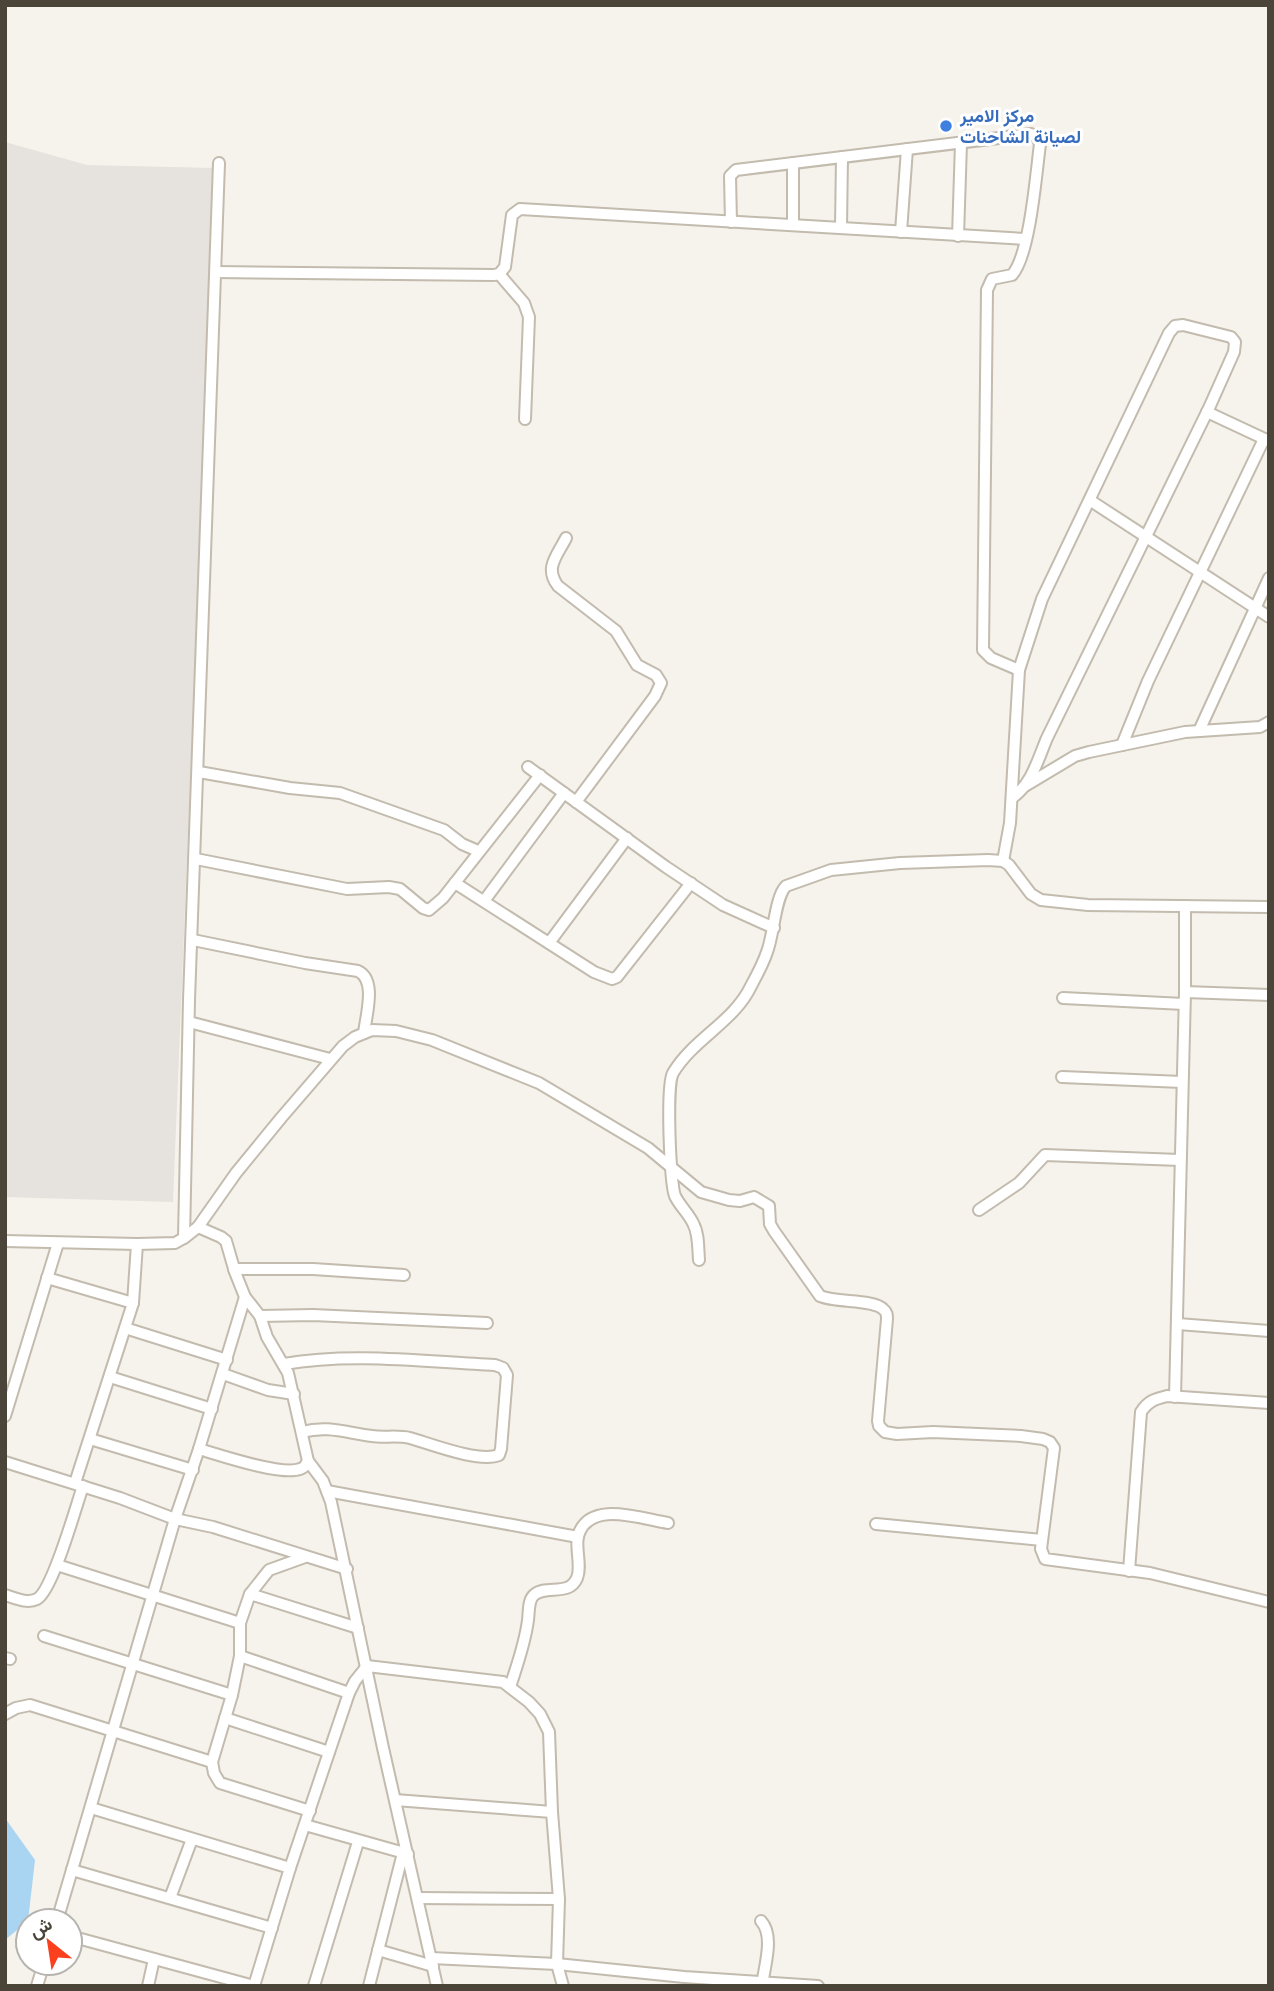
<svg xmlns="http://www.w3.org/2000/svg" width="1274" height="1991" viewBox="0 0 1274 1991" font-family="'Fira Sans',Vazirmatn,sans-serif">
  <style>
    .industrial { fill: #e6e2dd }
    .water { fill: #a9d4f2 }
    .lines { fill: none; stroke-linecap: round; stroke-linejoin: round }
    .minor-casing { stroke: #c2bbae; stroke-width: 14 }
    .minor { stroke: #fff; stroke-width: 10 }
    .shop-dot { fill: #3f7fe0; stroke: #fff; stroke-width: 2.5 }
    .labels { text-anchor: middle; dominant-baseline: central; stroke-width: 6; stroke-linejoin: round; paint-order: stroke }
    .shop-label { font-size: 18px; font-weight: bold; fill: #366cbe; stroke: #fff; text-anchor: start }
  </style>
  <rect width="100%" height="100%" fill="#f6f3ec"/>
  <!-- industrial -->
  <path class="industrial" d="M 5,142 L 87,165 L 215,168 L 173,1202 L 5,1197 Z"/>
  <!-- water -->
  <path class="water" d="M 5,1818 L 35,1860 L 28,1921 L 5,1940 Z"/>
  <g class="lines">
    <defs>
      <g id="minor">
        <path d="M 731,222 L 730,176 L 736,170 L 1031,134 L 1037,137 L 1040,144 C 1036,174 1030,255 1012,275 L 992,279 L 987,290 L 983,650 L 991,658 L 1019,670"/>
        <path d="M 793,225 L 793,163"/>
        <path d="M 841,227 L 842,157"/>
        <path d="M 901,232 L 907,149"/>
        <path d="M 958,236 L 961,143"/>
        <path d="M 216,272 L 494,275 L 499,274 L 505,267 L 512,215 L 520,209 L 1025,239"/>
        <path d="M 499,274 L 524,303 L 529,317 L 525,419"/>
        <path d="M 1207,412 L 1269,441"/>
        <path d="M 1091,501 L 1269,617"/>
        <path d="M 566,538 C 557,556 544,568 558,586 L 616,631 L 637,665 L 656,675 L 661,683 L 655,696 L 576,802"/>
        <path d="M 1199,731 L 1269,578"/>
        <path d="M 1122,745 L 1148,681 L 1264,439"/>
        <path d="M 528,767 L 666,867 L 723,905 L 774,928"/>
        <path d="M 199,772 L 290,788 L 340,793 L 444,830 L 462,844 L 478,851"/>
        <path d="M 1025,786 L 1075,756 L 1089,752 L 1185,732 L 1260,727 L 1269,722"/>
        <path d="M 196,859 L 347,889 L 389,887 L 400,889 L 423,908 L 429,910 L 443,898 L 540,775"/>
        <path d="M 1003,861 L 1010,823 L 1019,670 L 1042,599 L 1169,333 L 1175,326 L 1183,325 L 1231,337 L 1235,342 L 1234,352 L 1209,408 L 1047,738 C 1038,759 1032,784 1012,798"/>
        <path d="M 455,883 L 594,972 L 612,979 L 617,977 L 691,883"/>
        <path d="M 484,901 L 564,793"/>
        <path d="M 193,940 L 305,963 L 358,971 C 377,980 366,1015 364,1033"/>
        <path d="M 549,943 L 627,838"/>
        <path d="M 1185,992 L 1269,995"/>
        <path d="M 1063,998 L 1184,1004"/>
        <path d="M 189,1022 L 330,1059"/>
        <path d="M 1062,1077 L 1182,1082"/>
        <path d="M 979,1210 L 1019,1183 L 1045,1155 L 1180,1160"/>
        <path d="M 198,1227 L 221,1237 L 226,1241 L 235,1272 L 245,1297 L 260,1316 L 267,1337 L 288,1373 L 308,1461 L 323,1481 L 331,1502 L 383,1748 L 437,1986"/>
        <path d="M 184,1238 L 189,1000 L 219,163"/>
        <path d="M 5,1241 L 137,1244 L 175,1243 L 184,1238 L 198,1227 L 236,1173 L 281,1118 L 343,1046 L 355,1037 L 372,1030 L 396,1031 L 432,1040 L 539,1083 L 648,1148 L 701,1192 L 729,1200 L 740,1201 L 754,1197 L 769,1206 L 770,1224 L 774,1231 L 820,1296 C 836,1303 873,1299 883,1309 C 887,1312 887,1315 887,1319 L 878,1421 L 879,1426 L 885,1432 L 897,1434 L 933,1432 L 1021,1436 L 1043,1439 L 1050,1442 L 1054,1448 L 1041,1549 L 1045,1559 L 1150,1573 L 1269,1602"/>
        <path d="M 699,1260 C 698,1248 699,1234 693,1223 C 688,1213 680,1206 675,1196 C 670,1183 666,1085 673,1073 C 693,1039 734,1022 751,986 C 757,975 763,964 767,952 C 774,934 775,897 786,886 L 831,870 L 900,863 L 988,860 L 1003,861 L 1009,865 L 1031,894 L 1041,900 L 1088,905 L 1269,907"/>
        <path d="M 234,1269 L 313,1269 L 404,1275"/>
        <path d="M 47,1278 L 133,1303"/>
        <path d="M 260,1316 L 313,1315 L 487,1323"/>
        <path d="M 1178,1324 L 1269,1331"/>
        <path d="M 125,1328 L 227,1360"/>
        <path d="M 284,1364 C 353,1352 426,1362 495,1365 L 503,1368 L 507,1375 L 501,1449 L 499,1455 C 479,1463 431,1444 410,1438 C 397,1435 384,1438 372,1436 C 347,1433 328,1425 302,1432"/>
        <path d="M 223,1374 L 268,1390 L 294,1394"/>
        <path d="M 110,1377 L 212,1409"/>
        <path d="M 1175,1397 L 1185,992 L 1185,906"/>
        <path d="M 5,1416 L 58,1243"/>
        <path d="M 90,1439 L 193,1470"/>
        <path d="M 199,1449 C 220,1455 281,1476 300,1469 C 305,1467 305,1466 308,1461"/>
        <path d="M 5,1462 L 120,1498 L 175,1519 L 213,1527 L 347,1569"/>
        <path d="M 75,1483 L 133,1303 L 137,1244"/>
        <path d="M 327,1491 L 578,1537"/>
        <path d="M 876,1524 L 1042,1540"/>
        <path d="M 57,1565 L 240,1623"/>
        <path d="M 1129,1571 L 1141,1412 C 1148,1401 1155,1399 1167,1396 L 1269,1403"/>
        <path d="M 250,1594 L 358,1628"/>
        <path d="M 5,1595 C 15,1598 27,1604 37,1599 C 53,1590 76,1506 83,1486"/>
        <path d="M 44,1636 L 232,1695"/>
        <path d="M 240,1656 L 349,1693"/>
        <path d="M 5,1658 L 10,1659"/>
        <path d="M 510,1687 C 517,1665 525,1644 528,1620 C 529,1613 528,1600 534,1595 C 546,1584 569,1597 577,1578 C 582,1566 575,1549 578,1536 C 589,1499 641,1519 668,1523"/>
        <path d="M 5,1714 L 16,1708 L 30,1705 L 212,1762 L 232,1695 L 240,1656 L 240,1623 L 250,1594 L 269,1570 L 305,1557"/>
        <path d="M 225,1718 L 329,1752"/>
        <path d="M 212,1762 L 214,1773 L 220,1783 L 310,1811"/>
        <path d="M 395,1800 L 552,1812"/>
        <path d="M 91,1808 L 290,1868"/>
        <path d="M 305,1825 L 408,1854"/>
        <path d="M 72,1870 L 272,1928"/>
        <path d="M 170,1898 L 192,1839"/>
        <path d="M 418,1898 L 559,1899"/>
        <path d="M 57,1921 L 175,1519 L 199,1449 L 245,1297"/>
        <path d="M 761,1921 C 775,1936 764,1967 762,1986"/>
        <path d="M 70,1936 L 254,1986"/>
        <path d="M 378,1950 L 433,1966"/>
        <path d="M 431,1958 L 557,1964 L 684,1977 L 818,1986"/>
        <path d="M 37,1986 L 44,1963"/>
        <path d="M 148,1986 L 154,1959"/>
        <path d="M 254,1986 L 290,1868 L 349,1693 L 355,1681 L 367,1666 L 503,1682 L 529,1702 L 540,1714 L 549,1732 L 552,1812 L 559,1899 L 557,1964 L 563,1986"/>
        <path d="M 314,1986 L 358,1842"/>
        <path d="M 369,1986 L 403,1853"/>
      </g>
    </defs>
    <!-- minor casing -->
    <use href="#minor" class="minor-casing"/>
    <!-- minor -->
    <use href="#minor" class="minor"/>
  </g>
  <!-- markers -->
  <circle class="shop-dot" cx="946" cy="126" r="7"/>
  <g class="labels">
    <!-- shop labels -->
    <g class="shop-label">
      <text x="960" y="116">مركز الامير<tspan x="960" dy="21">لصيانة الشاحنات</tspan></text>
    </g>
  </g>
  <!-- border -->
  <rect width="1274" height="1991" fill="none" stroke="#4b4439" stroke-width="14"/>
  <!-- north arrow -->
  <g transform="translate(49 1942) rotate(330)"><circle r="33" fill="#ffffff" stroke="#b7b4b0" stroke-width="2"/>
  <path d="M0-5L12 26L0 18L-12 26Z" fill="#fc3f1d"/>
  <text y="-10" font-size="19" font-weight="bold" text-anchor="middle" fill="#4b4439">ش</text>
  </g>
</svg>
